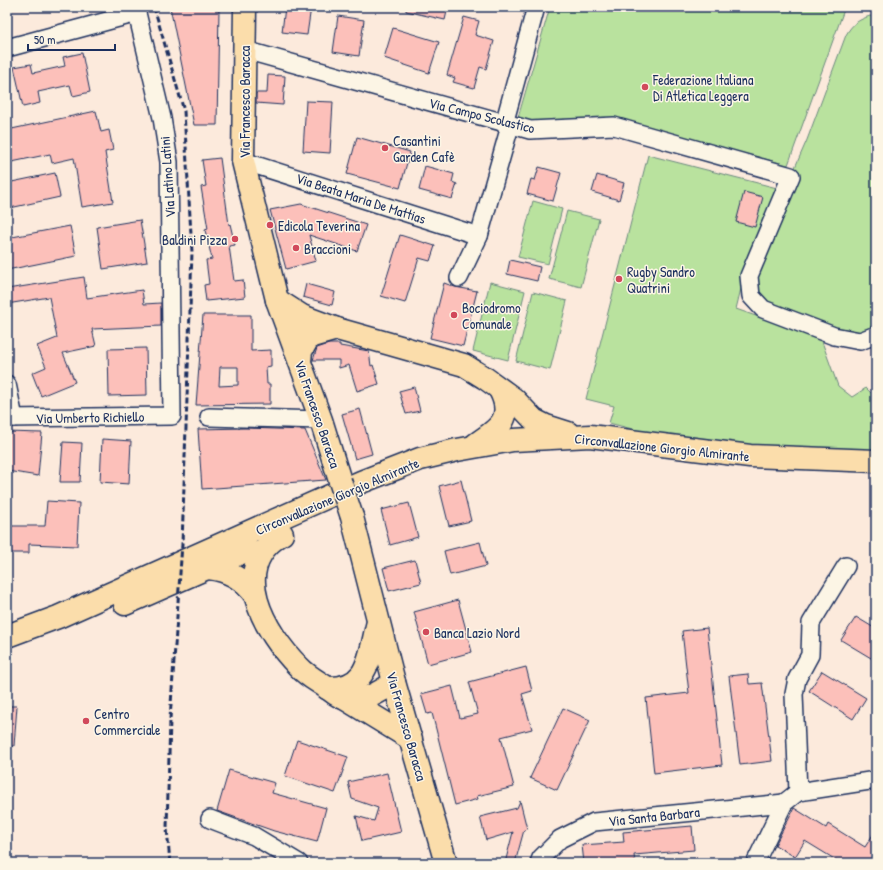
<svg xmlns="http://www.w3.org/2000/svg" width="883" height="870" viewBox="0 0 883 870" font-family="'Patrick Hand',sans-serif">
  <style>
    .green { fill: #b9e29e; stroke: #6a887e }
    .building { fill: #fcc0ba; stroke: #1b2f5e; fill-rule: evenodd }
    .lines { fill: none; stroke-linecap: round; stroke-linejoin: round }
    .minor-casing { stroke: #1b2f5e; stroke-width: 20 }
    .major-casing { stroke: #1b2f5e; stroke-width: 25 }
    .highway-casing { stroke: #1b2f5e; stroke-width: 25 }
    .minor { stroke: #fcf5e5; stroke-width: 17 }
    .major { stroke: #fbddab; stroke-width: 22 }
    .highway { stroke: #fbddab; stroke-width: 22 }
    .rail { stroke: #1b2f5e; stroke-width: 3; stroke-dasharray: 6 3; stroke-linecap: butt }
    .major-bridge-casing { stroke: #1b2f5e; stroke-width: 25; stroke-linecap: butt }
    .major-bridge { stroke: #fbddab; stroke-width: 22 }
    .poi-dot { fill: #d1495b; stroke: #fcf5e5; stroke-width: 1.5 }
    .labels { text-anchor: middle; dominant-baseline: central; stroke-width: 3; stroke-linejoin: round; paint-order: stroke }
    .poi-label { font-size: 14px; fill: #1b2f5e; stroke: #fcf5e5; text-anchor: start }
    .street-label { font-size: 14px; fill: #1b2f5e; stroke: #fcf5e5 }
  </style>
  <rect width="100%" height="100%" fill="#fceadc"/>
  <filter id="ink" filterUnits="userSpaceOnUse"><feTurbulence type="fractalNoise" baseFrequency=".025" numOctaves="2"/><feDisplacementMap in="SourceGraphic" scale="8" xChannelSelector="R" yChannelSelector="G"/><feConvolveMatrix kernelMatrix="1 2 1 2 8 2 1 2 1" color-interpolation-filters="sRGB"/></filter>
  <g filter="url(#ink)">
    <!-- green -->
    <g class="green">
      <path d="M 550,7 L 626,7 L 635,9 L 636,7 L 845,7 L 788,165 L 607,118 L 581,119 L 549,125 L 517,121 Z"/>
      <path d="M 870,16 L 876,17 L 876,335 L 860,341 L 758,305 L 757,254 L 807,140 L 846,35 C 852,24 858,20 870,16 Z"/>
      <path d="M 648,155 L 777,188 L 769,216 L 751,248 L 736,309 L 821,339 L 838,386 L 852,397 L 866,388 L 876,398 L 876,450 L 751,446 L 648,433 L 609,423 L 614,406 L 586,399 Z"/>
      <path d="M 533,201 L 562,209 L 548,264 L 518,257 Z"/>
      <path d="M 567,211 L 599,219 L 581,287 L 549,279 Z"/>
      <path d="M 490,282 L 525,291 L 508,360 L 473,351 Z"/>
      <path d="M 533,292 L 567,301 L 550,370 L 516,361 Z"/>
    </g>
    <!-- building -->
    <g class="building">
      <path d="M 170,7 L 215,7 L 216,10 L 219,9 L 217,125 L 194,125 Z"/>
      <path d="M 285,7 L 311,7 L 307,35 L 282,32 Z"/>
      <path d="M 406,7 L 448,7 L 445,20 L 406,11 Z"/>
      <path d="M 338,16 L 364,20 L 359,56 L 333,52 Z"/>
      <path d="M 464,17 L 479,21 L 475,35 L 494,41 L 486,69 L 480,67 L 474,88 L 453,82 L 455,78 L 447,75 Z"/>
      <path d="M 393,28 L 439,42 L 429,73 L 384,58 Z"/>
      <path d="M 82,53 L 90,92 L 73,96 L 70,85 L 38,92 L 40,103 L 23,107 L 14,67 L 31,64 L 33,73 L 65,66 L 63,57 Z"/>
      <path d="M 268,75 L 285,76 L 283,105 L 256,103 L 256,93 L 267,93 Z"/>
      <path d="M 306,101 L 333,102 L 330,153 L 303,151 Z"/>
      <path d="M 96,111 L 101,132 L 109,130 L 113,150 L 105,152 L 113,202 L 82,207 L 74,158 L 52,163 L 50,154 L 7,163 L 7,130 Z"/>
      <path d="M 357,137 L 410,152 L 400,188 L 347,174 Z"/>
      <path d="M 220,158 L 229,225 L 230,224 L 235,245 L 229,246 L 234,281 L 243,280 L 245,297 L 206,301 L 204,285 L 209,284 L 206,260 L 212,259 L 205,230 L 208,229 L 201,187 L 206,186 L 202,160 Z"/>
      <path d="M 425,166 L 454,174 L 452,182 L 457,184 L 452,199 L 419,190 Z"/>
      <path d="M 539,167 L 561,173 L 553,201 L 527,194 L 531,179 L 535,180 Z"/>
      <path d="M 55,173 L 60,197 L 10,208 L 7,183 Z"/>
      <path d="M 597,175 L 624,183 L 619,200 L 592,192 Z"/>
      <path d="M 744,192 L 763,197 L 755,227 L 736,222 Z"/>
      <path d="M 301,204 L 366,225 L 357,251 L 309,235 L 316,261 L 286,269 L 270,210 Z"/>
      <path d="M 140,220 L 147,262 L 103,269 L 97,227 Z"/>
      <path d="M 70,226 L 76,256 L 7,270 L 7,238 Z"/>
      <path d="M 400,235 L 435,246 L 430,261 L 419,258 L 405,303 L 381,296 Z"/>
      <path d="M 510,260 L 540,267 L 537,281 L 507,274 Z"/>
      <path d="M 84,277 L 87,298 L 142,290 L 144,304 L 161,303 L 161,326 L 92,329 L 96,346 L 63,353 L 75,382 L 41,396 L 32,373 L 46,367 L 37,346 L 57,338 L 49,297 L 7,304 L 7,289 Z"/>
      <path d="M 444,283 L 455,287 L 477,291 L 463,346 L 430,338 Z"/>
      <path d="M 306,284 L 335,292 L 332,305 L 303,297 Z"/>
      <path d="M 203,315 L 251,315 L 251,351 L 271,350 L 271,366 L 266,367 L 267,384 L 270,384 L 270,404 L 196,405 ZM 220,367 L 238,367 L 238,385 L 219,386 Z"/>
      <path d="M 329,344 L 340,344 L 340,346 L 369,351 L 371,366 L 373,365 L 379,384 L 357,391 L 349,365 L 339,368 L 339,360 L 313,360 L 317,348 Z"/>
      <path d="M 146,348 L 147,395 L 109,396 L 108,349 Z"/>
      <path d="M 414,387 L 420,411 L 406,414 L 399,391 Z"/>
      <path d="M 360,409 L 372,454 L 355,459 L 342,414 Z"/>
      <path d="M 246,428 L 305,430 L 326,480 L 202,489 L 198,429 Z"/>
      <path d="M 7,432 L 42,433 L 38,476 L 7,471 Z"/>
      <path d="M 102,439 L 131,441 L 129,484 L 100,482 Z"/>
      <path d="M 63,442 L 82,443 L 80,482 L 60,482 Z"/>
      <path d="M 461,480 L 471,521 L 449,526 L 439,486 Z"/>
      <path d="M 47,501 L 79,503 L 77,546 L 29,544 L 29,553 L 7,553 L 7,526 L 45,526 Z"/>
      <path d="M 409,503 L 418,537 L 390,545 L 381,510 Z"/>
      <path d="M 480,542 L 486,566 L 450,575 L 444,551 Z"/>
      <path d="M 415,560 L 421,583 L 389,591 L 383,568 Z"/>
      <path d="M 458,600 L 472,652 L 428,664 L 414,612 Z"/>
      <path d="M 856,617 L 876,629 L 876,661 L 841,640 Z"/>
      <path d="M 707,628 L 722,765 L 654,773 L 646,698 L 689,693 L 682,631 Z"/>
      <path d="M 526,667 L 532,691 L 522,694 L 532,729 L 501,737 L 514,787 L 477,796 L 478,799 L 455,805 L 432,713 L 427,714 L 421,694 L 452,686 L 460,718 L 478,714 L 469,682 Z"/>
      <path d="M 822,671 L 866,698 L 853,719 L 809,691 Z"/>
      <path d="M 748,674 L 749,684 L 762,683 L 772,761 L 740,765 L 729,676 Z"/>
      <path d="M 7,706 L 17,706 L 14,746 L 7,746 Z"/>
      <path d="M 563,708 L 590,720 L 557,790 L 530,778 Z"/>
      <path d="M 297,740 L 348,757 L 335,793 L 285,776 Z"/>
      <path d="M 229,770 L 275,783 L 272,793 L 326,808 L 317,842 L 274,831 L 217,811 Z"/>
      <path d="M 387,773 L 401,832 L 362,841 L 356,816 L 374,821 L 378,808 L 352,799 L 348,782 Z"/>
      <path d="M 520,801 L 527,829 L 524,830 L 515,863 L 505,863 L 513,832 L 486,840 L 480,817 L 517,808 Z"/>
      <path d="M 794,808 L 826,828 L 828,824 L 865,847 L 876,830 L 876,863 L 856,863 L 850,859 L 848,863 L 841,863 L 805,841 L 795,857 L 775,845 Z"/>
      <path d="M 692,826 L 694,850 L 634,855 L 635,863 L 584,863 L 582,845 L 624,842 L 623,832 Z"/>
    </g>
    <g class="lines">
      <defs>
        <g id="minor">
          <path d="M 7,48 L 137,13 L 162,118 L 169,162 L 172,416 L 7,418"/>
          <path d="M 245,50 L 530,130 L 614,126 L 791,176 L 749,276 L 751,296 L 763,309 L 834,336 L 860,341 L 876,335"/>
          <path d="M 504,124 L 536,7"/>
          <path d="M 243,161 L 479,236 L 510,126"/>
          <path d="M 459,278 L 479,236"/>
          <path d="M 7,384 L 14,418"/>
          <path d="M 209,417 L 321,420"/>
          <path d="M 798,792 L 794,694 L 797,679 L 810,655 L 811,623 L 846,566"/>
          <path d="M 210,819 L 254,836 L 299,863"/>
          <path d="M 539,863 L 541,858 L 560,839 L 594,822 L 784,803"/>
          <path d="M 755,863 L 784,803 L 798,792 L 876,780"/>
        </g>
        <g id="major">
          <path d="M 245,7 L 243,161 L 277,300 L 321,420 L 340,481"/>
          <path d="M 352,517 L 394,682 L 446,863"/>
        </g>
        <g id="highway">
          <path d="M 277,300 L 302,316 L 337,329 L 464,365 L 485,378 L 514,399 L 534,420 L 546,426 L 568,433"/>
          <path d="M 290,331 L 291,333 L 309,337"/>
          <path d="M 300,361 L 301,351 L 309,337 L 337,329"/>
          <path d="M 476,444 C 498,429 515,419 500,390"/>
          <path d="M 282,534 C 226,567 265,633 299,667 C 306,675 317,681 326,687 C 332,691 336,696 344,698 C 363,703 379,693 394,682"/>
          <path d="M 208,568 C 229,570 243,579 255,595"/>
          <path d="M 125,604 L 248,550"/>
          <path d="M 7,636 L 58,617 L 361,482 L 420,459 L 457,450 L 513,440 L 590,436 L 750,456 L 876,461"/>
          <path d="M 327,688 C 370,690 369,655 378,622"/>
          <path d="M 344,698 L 411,739"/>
        </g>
      </defs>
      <!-- minor casing -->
      <use href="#minor" class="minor-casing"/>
      <!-- major casing -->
      <use href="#major" class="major-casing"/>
      <!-- highway casing -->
      <use href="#highway" class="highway-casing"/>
      <!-- minor -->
      <use href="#minor" class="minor"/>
      <!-- major -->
      <use href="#major" class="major"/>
      <!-- highway -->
      <use href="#highway" class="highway"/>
      <!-- rail -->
      <path class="rail" d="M 154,7 L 184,111 L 192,252 L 182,544 L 170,719 L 167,828 L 170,863"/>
      <defs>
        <path id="major-bridge" d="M 340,481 L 352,517"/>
      </defs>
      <!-- major-bridge casing -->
      <use href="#major-bridge" class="major-bridge-casing"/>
      <!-- major-bridge -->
      <use href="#major-bridge" class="major-bridge"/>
    </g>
  </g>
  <!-- markers -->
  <g class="poi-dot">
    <circle cx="645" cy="87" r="4"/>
    <circle cx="385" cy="148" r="4"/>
    <circle cx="270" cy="225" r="4"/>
    <circle cx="235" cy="239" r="4"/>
    <circle cx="296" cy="248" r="4"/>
    <circle cx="619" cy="279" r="4"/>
    <circle cx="454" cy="315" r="4"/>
    <circle cx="426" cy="632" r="4"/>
    <circle cx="86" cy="721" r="4"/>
  </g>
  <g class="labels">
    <!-- poi labels -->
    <g class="poi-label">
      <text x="653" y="79">Federazione Italiana<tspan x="653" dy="16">Di Atletica Leggera</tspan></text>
      <text x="393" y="140">Casantini<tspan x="393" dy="16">Garden Cafè</tspan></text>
      <text x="278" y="225">Edicola Teverina</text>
      <text x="227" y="239" text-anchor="end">Baldini Pizza</text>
      <text x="304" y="248">Braccioni</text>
      <text x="627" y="271">Rugby Sandro<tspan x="627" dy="16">Quatrini</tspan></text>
      <text x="462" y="307">Bociodromo<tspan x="462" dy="16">Comunale</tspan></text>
      <text x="434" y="632">Banca Lazio Nord</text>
      <text x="94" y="713">Centro<tspan x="94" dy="16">Commerciale</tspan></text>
    </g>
    <!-- street labels -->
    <g class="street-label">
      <text transform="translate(244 102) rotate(-90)">Via Francesco Baracca</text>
      <text transform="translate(482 115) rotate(14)">Via Campo Scolastico</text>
      <text transform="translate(167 177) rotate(-94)">Via Latino Latini</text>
      <text transform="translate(361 198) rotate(18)">Via Beata Maria De Mattias</text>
      <text transform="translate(318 414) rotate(71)">Via Francesco Baracca</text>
      <text transform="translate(90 417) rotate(-1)">Via Umberto Richiello</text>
      <text transform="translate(662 447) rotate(6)">Circonvallazione Giorgio Almirante</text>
      <text transform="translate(337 496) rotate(-23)">Circonvallazione Giorgio Almirante</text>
      <text transform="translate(407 726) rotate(74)">Via Francesco Baracca</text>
      <text transform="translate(654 816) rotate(-6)">Via Santa Barbara</text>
    </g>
  </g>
  <!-- margin -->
  <rect width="883" height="870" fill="none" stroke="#fcf5e5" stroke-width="24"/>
  <rect x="12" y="12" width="859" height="846" fill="none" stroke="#1b2f5e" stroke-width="1.5" filter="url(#ink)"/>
  <!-- scale -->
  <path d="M28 44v6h87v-6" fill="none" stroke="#1b2f5e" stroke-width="2"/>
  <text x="34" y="44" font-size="12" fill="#1b2f5e" stroke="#fcf5e5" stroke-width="3" paint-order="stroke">50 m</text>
</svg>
